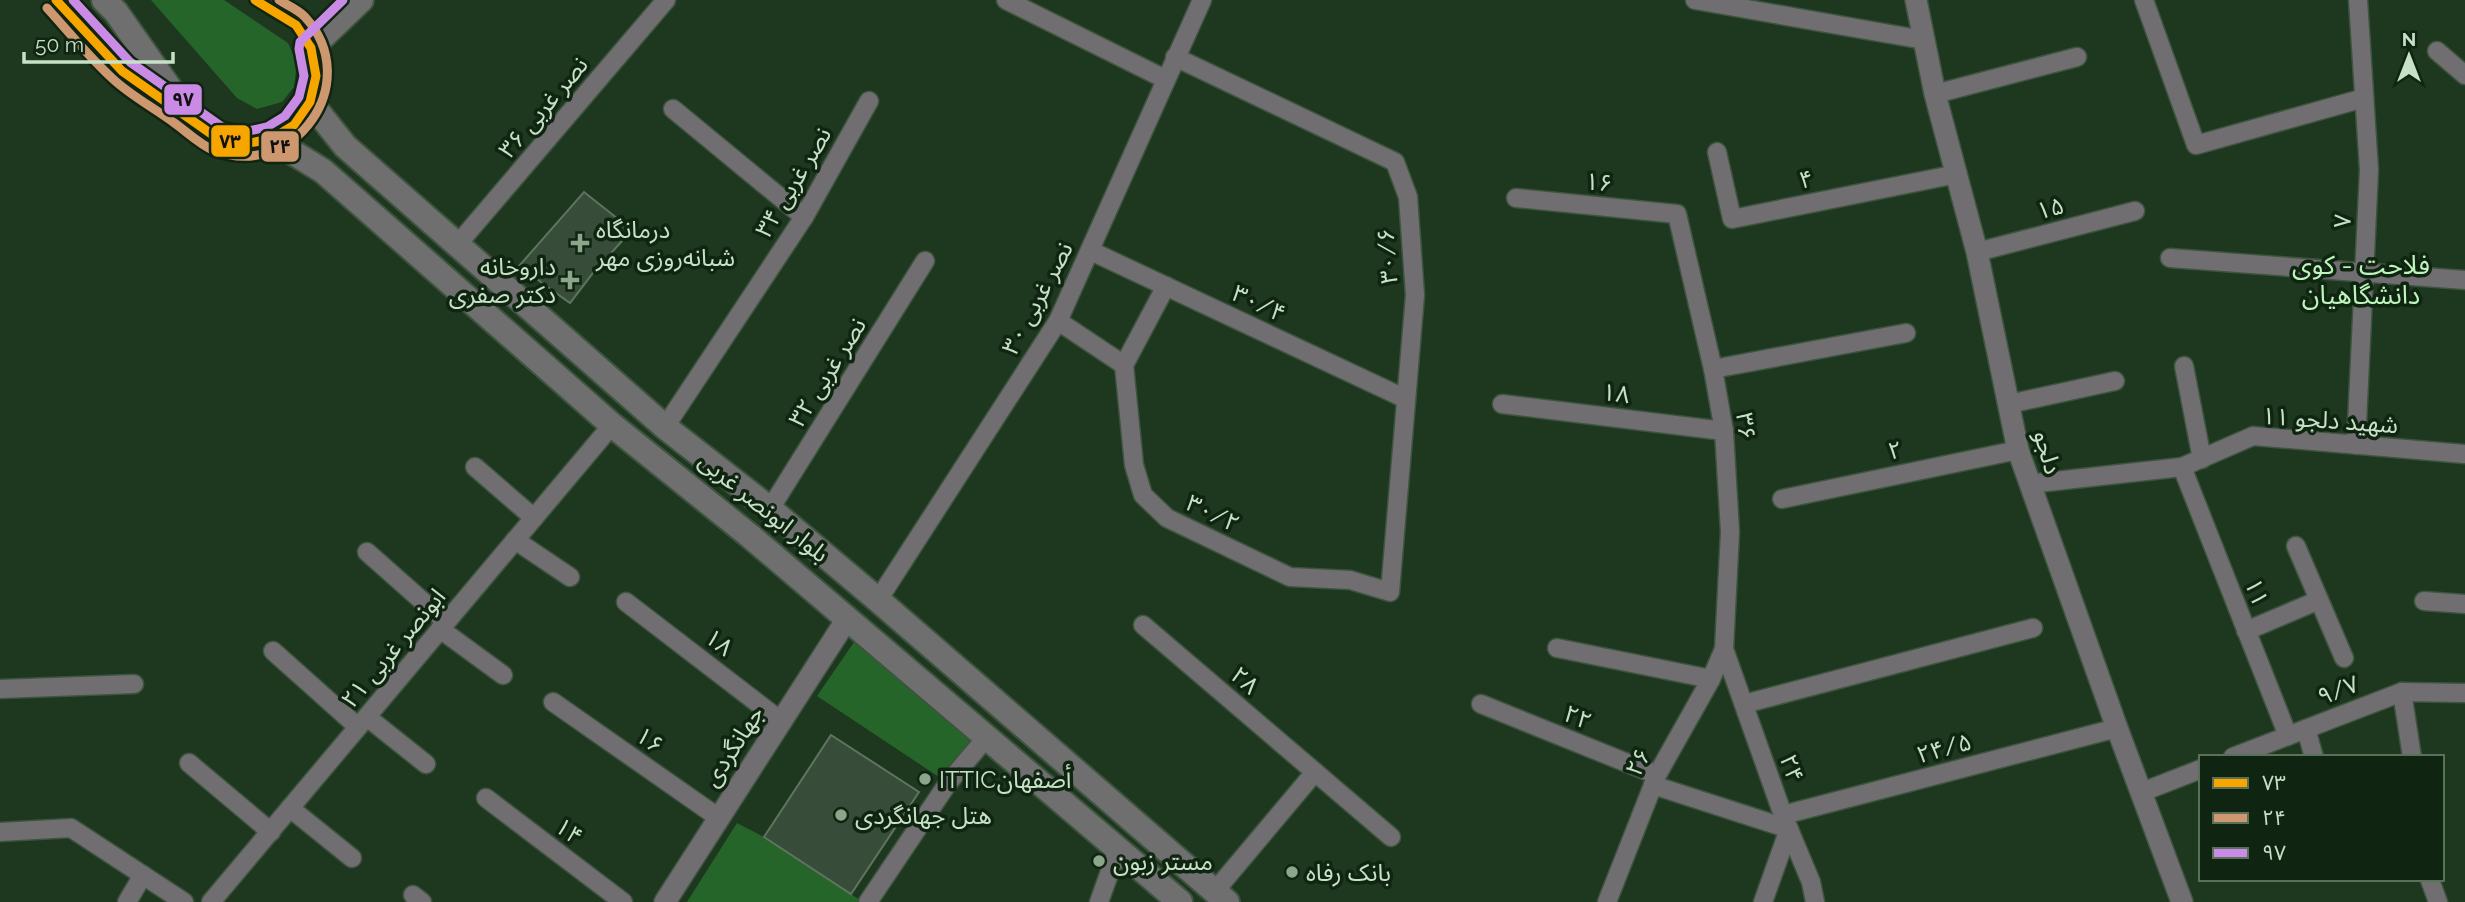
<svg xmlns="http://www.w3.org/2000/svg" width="2465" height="902" viewBox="0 0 2465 902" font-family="Raleway,'Noto Sans Arabic',sans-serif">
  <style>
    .green { fill: #266529 }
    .building { fill: #384d39; stroke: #5e745f; stroke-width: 2 }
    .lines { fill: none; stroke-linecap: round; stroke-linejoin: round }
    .minor-casing { stroke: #3e543f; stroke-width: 21 }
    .tertiary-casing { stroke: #3e543f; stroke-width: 24 }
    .secondary-casing { stroke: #3e543f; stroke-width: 28 }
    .minor { stroke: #706e71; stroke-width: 18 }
    .tertiary { stroke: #706e71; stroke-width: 21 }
    .secondary { stroke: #6f6f70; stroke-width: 24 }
    .bus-1-casing { stroke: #102511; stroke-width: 14 }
    .bus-2-casing { stroke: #102511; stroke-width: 14 }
    .bus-3-casing { stroke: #102511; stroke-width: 14 }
    .bus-1 { stroke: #f7a600; stroke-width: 9 }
    .bus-2 { stroke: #cd976f; stroke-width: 9 }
    .bus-3 { stroke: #ca8be6; stroke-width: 9 }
    .poi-dot { fill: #8ca68c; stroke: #102511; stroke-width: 2.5 }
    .labels { text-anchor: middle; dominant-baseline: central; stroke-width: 7; stroke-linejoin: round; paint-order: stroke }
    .street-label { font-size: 24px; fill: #c7e1c6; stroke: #102511 }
    .poi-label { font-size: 24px; fill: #c7e1c6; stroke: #102511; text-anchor: start }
    .neighbourhood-label { font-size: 26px; fill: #bef4bd; stroke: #102511 }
    .line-badge { stroke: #102511; stroke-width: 2.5 }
    .pale-badge-label { font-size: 19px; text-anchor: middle; font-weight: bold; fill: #111 }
  </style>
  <rect width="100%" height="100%" fill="#1d381f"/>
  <!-- green -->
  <g class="green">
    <path d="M 151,0 L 224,0 L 288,43 L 297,63 L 294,87 L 282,102 L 257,109 L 237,98 Z"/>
    <path d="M 861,632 L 986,738 L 948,783 L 817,696 Z"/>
    <path d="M 737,823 L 764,837 L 863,902 L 687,902 Z"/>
  </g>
  <!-- building -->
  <g class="building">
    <path d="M 584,192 L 632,230 L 593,273 L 570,303 L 519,266 Z"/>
    <path d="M 831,735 L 919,792 L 851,894 L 764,837 Z"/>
  </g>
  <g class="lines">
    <defs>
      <g id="minor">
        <path d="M 1006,0 L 1165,79"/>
        <path d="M 1695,0 L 1924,40"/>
        <path d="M 2144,0 L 2196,145 L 2364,98"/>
        <path d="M 2437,51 L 2465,75"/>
        <path d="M 1935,94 L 2077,57"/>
        <path d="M 673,109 L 804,217"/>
        <path d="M 1717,152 L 1732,219 L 1957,174"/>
        <path d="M 1516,198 L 1677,214 L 1713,369 L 1724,431 L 1730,532 L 1724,649 L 1711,679 L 1657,775 L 1607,902"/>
        <path d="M 457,245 L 666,0"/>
        <path d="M 1091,251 L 1406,399"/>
        <path d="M 1977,252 L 2135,211"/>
        <path d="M 2170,258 L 2465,280"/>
        <path d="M 1058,321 L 1124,365 L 1134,465 L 1143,495 L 1167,518 L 1290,577 L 1350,580 L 1390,592 L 1415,295 L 1408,197 L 1395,162 L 1175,57"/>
        <path d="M 1124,365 L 1166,286"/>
        <path d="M 2184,366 L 2202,459"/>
        <path d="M 1713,369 L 1906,333"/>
        <path d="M 1502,404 L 1724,431"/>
        <path d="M 2009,404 L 2115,381"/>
        <path d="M 665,427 L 804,217 L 869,101"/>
        <path d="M 2356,445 L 2369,170 L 2358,0"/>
        <path d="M 475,467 L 534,518"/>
        <path d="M 2182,467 L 2288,736"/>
        <path d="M 2029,484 L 2182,467 L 2253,436 L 2465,454"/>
        <path d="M 1782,499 L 2018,450"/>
        <path d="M 770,509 L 925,261"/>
        <path d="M 515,540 L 570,577"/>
        <path d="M 2296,546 L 2344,658"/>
        <path d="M 367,552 L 446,622"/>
        <path d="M 878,600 L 1058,321 L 1202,0"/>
        <path d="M 2424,601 L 2465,604"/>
        <path d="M 626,602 L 781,721"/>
        <path d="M 1143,625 L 1391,837"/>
        <path d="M 440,629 L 503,675"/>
        <path d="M 2246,631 L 2319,600"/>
        <path d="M 1557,648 L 1711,679"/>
        <path d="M 1724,649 L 1783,815 L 1811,882 L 1815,902"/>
        <path d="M 273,651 L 358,727"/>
        <path d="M 0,689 L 134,684"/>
        <path d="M 2402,692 L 2412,757"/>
        <path d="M 553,702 L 719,818"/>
        <path d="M 1481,704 L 1657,775"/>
        <path d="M 1744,704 L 2033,628"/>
        <path d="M 367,717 L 426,764"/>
        <path d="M 2306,729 L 2314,757"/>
        <path d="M 2233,757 L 2402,692 L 2465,693"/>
        <path d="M 189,763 L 271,832"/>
        <path d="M 1653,785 L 1789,829 L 1763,902"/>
        <path d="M 2142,792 L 2201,769"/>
        <path d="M 486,798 L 623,902"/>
        <path d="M 290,808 L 352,858"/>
        <path d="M 1783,815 L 2117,728"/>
        <path d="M 0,832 L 71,828 L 184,902"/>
        <path d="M 2430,880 L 2438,902"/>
        <path d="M 1215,891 L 1315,772"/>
        <path d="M 413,895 L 422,902"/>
        <path d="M 127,902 L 143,875"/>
        <path d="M 211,902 L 612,425"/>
        <path d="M 868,902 L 948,783 L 986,738"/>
        <path d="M 1099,902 L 1118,849"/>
      </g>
      <g id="tertiary">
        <path d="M 1916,0 L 1935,94 L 1977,252 L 2018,450 L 2117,728 L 2182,902"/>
        <path d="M 665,902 L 847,619"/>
      </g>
      <g id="secondary">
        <path d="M 104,0 L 116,12 L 194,123 L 217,138 L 244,144 L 271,139 L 294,125 L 310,102 L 316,76 L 311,48 L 361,0"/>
        <path d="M 310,102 L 345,146 L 665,427 L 770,509 L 878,600 L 1227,902"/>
        <path d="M 271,139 L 323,171 L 612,425 L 750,536 L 1180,902"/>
      </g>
    </defs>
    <!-- minor casing -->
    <use href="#minor" class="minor-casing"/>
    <!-- tertiary casing -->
    <use href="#tertiary" class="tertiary-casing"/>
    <!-- secondary casing -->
    <use href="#secondary" class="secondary-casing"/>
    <!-- minor -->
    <use href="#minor" class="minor"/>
    <!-- tertiary -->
    <use href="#tertiary" class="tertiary"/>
    <!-- secondary -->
    <use href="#secondary" class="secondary"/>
    <defs>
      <path id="bus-1" d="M 56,0 L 122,71 L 217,138 L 244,144 L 271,139 L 294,125 L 310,102 L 316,76 L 311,48 L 296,25 L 255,0"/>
      <path id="bus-2" d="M 47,8 C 69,32 89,57 113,79 C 130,95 154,108 173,122 C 186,131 199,144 213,150 C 294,182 365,82 305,17 C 299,10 287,5 279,0"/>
      <path id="bus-3" d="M 73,0 L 130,62 L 222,127 L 244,132 L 267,127 L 285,116 L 299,97 L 304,76 L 299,49 L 300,42 L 343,0"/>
    </defs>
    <!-- bus-1 casing -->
    <use href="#bus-1" class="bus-1-casing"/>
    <!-- bus-2 casing -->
    <use href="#bus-2" class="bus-2-casing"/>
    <!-- bus-3 casing -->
    <use href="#bus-3" class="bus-3-casing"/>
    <!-- bus-1 -->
    <use href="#bus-1" class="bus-1"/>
    <!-- bus-2 -->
    <use href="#bus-2" class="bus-2"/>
    <!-- bus-3 -->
    <use href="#bus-3" class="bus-3"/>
  </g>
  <!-- markers -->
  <g class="poi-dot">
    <path d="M576.5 232.5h7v7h7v7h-7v7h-7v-7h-7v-7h7z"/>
    <path d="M566.5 269.5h7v7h7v7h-7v7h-7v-7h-7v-7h7z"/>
    <circle cx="925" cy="779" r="7"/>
    <circle cx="841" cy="815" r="7"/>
    <circle cx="1099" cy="861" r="7"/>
    <circle cx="1292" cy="872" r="7"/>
  </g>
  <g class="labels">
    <!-- street labels -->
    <g class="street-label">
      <text transform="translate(543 107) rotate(-50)">نصر غربی ۳۶</text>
      <text transform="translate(1806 179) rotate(-11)">۴</text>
      <text transform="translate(793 182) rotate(-59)">نصر غربی ۳۴</text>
      <text transform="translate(1599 182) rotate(5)">۱۶</text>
      <text transform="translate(2050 208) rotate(-15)">۱۵</text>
      <text transform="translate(2342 221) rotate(-87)">۷</text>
      <text transform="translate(1387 256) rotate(-94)">۳۰/۶</text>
      <text transform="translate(1037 298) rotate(-62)">نصر غربی ۳۰</text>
      <text transform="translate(1259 303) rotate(25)">۳۰/۴</text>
      <text transform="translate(827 372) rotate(-58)">نصر غربی ۳۲</text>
      <text transform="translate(1616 393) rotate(7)">۱۸</text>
      <text transform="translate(2330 420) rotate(4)">شهید دلجو ۱۱</text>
      <text transform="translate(1746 426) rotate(83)">۳۶</text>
      <text transform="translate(1895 450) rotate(-12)">۲</text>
      <text transform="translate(2048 452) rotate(74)">دلجو</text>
      <text transform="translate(764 507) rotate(39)">بلوار ابونصر غربی</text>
      <text transform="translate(1213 513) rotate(26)">۳۰/۲</text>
      <text transform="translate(2257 592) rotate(69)">۱۱</text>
      <text transform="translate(719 642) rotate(37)">۱۸</text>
      <text transform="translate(393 648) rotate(-50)">ابونصر غربی ۲۱</text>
      <text transform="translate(1245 680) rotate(41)">۲۸</text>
      <text transform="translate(2338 690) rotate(-21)">۹/۷</text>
      <text transform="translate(1578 717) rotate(22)">۲۲</text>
      <text transform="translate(650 740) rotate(35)">۱۶</text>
      <text transform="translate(733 746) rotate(-57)">جهانگردی</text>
      <text transform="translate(1944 748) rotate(-15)">۲۴/۵</text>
      <text transform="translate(1638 762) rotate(-64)">۲۶</text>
      <text transform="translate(1792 768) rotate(71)">۲۴</text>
      <text transform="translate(569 831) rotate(37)">۱۴</text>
    </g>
    <!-- poi labels -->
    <g class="poi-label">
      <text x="596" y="229">درمانگاه<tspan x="596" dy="28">شبانه‌روزی مهر</tspan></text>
      <text x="556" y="266" text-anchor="end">داروخانه<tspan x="556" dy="28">دکتر صفری</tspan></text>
      <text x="939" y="779">ITTICأصفهان</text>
      <text x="855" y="815">هتل جهانگردی</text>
      <text x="1113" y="861">مستر زبون</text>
      <text x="1306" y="872">بانک رفاه</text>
    </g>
    <!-- neighbourhood labels -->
    <g class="neighbourhood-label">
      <text x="2361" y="265">فلاحت - کوی<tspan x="2361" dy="30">دانشگاهیان</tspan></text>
    </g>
  </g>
  <g class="line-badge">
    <rect x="163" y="83" width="40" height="33" rx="7" fill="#ca8be6"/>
    <rect x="210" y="124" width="41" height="34" rx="7" fill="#f7a600"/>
    <rect x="260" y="130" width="40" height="33" rx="7" fill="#cd976f"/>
  </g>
  <g class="pale-badge-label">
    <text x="183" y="106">۹۷</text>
    <text x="230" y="148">۷۳</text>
    <text x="280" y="153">۲۴</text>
  </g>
  <!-- legend -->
  <rect x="2199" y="755" width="245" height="126" fill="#102511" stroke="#597059" stroke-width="2"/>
  <rect x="2213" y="778" width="35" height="10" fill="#f7a600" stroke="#597059" stroke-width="2"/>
  <text x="2262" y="790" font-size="21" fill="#c7e1c6">۷۳</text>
  <rect x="2213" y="813" width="35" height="10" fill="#cd976f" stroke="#597059" stroke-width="2"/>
  <text x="2262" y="825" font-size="21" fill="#c7e1c6">۲۴</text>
  <rect x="2213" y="848" width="35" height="10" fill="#ca8be6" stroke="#597059" stroke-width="2"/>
  <text x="2262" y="860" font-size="21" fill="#c7e1c6">۹۷</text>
  <!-- north arrow -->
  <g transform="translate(2409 56)" stroke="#102511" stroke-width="5" paint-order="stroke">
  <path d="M0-5L12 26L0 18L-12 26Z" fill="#c7e1c6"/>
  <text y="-10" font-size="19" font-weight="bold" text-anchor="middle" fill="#c7e1c6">N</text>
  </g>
  <!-- scale -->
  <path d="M24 52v10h149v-10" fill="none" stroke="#c7e1c6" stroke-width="3.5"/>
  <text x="35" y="52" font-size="21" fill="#c7e1c6" stroke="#102511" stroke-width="5" paint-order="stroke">50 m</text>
</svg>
